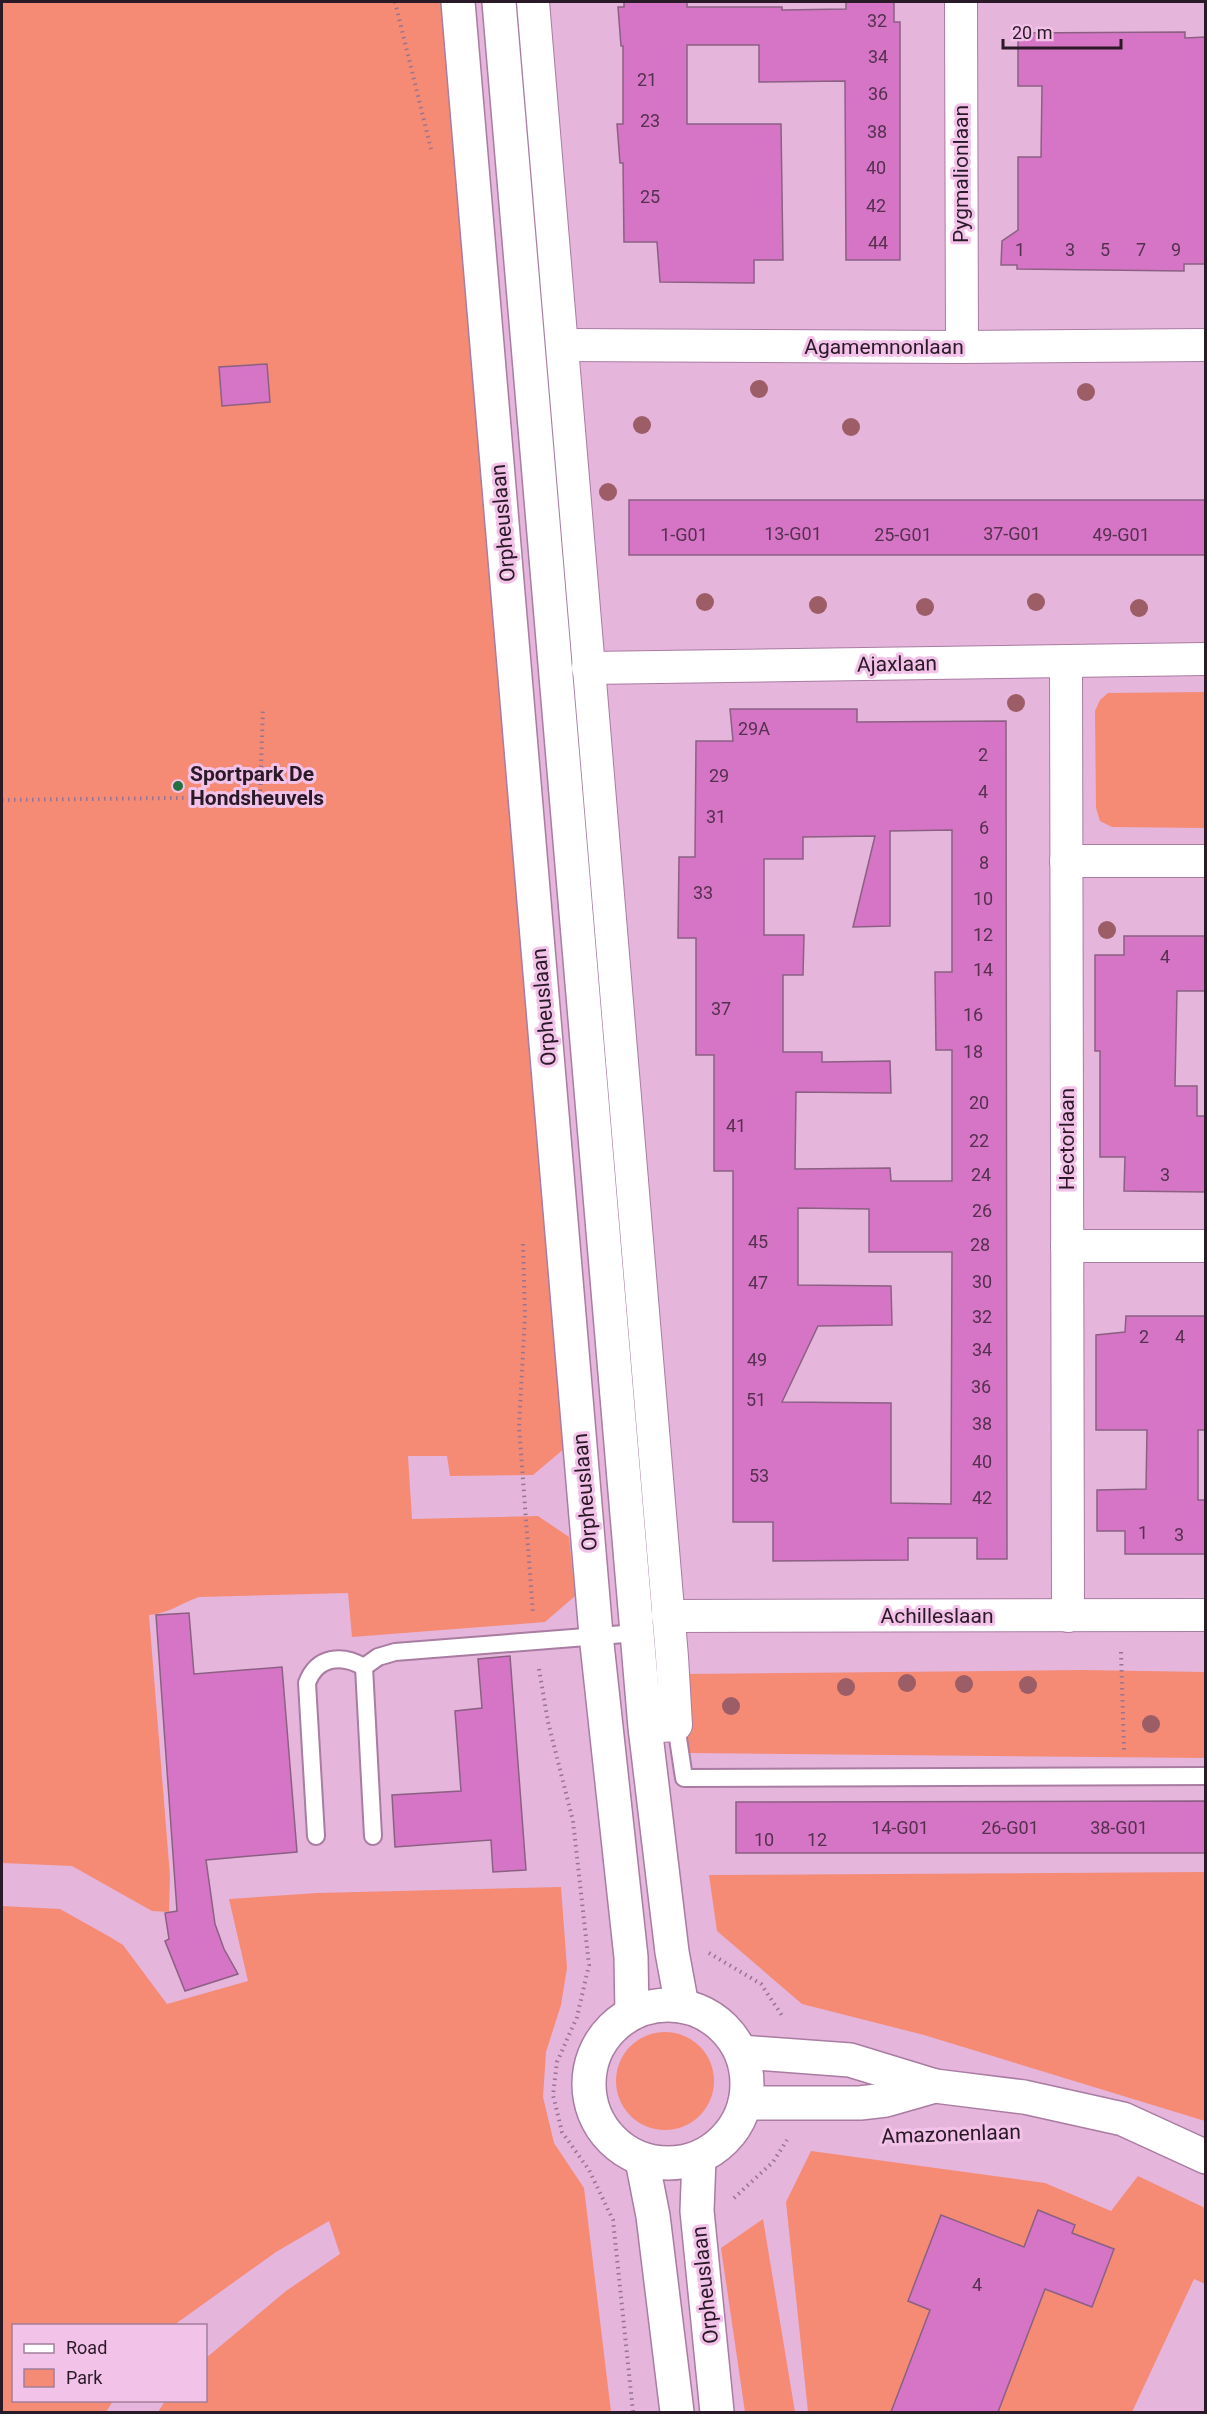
<svg xmlns="http://www.w3.org/2000/svg" width="1207" height="2414" viewBox="0 0 1207 2414" font-family="Roboto,sans-serif">
  <style>
    .green { fill: #f58b74 }
    .building { fill: #d675c6; stroke: #8b6083; stroke-width: 1.5; fill-rule: evenodd }
    .lines { fill: none; stroke-linecap: round; stroke-linejoin: round }
    .service-casing { stroke: #a97ca1; stroke-width: 20 }
    .minor-casing { stroke: #a97ca1; stroke-width: 34 }
    .tertiary-casing { stroke: #a97ca1; stroke-width: 36 }
    .secondary-casing { stroke: #a97ca1; stroke-width: 36 }
    .path { stroke: #987491; stroke-width: 4; stroke-dasharray: 1.5 4.5; stroke-linecap: butt }
    .service { stroke: #fff; stroke-width: 16 }
    .minor { stroke: #fff; stroke-width: 32 }
    .tertiary { stroke: #fff; stroke-width: 33 }
    .secondary { stroke: #fff; stroke-width: 33 }
    .tree { fill: #9d5d66 }
    .poi-dot { fill: #217142; stroke: #f3c2e9; stroke-width: 2 }
    .labels { text-anchor: middle; dominant-baseline: central; stroke-width: 6; stroke-linejoin: round; paint-order: stroke }
    .number-label { font-size: 18px; fill: #55304f }
    .street-label { font-size: 21px; fill: #2a1927; stroke: #f3c2e9 }
    .poi-label { font-size: 21px; font-weight: bold; fill: #2a1927; stroke: #f3c2e9; text-anchor: start }
  </style>
  <rect width="100%" height="100%" fill="#e5b5dc"/>
  <!-- green -->
  <g class="green">
    <path d="M 2,2 L 449,2 L 571,1443 L 533,1475 L 450,1476 L 447,1456 L 408,1456 L 412,1519 L 538,1516 L 569,1537 L 575,1596 L 545,1622 L 352,1637 L 348,1593 L 199,1597 C 181,1603 168,1614 149,1615 L 170,1876 L 169,1912 L 152,1911 L 72,1866 L 2,1863 Z"/>
    <path d="M 1205,692 L 1205,828 L 1112,827 L 1100,821 L 1096,808 L 1095,711 L 1100,700 L 1108,693 Z"/>
    <path d="M 1083,1670 L 1205,1672 L 1205,1758 L 689,1753 L 683,1674 Z"/>
    <path d="M 1205,1872 L 1205,2121 L 924,2035 L 802,2004 L 717,1931 L 709,1875 Z"/>
    <path d="M 561,1887 L 567,1968 L 561,2005 L 546,2052 L 543,2097 L 554,2143 L 584,2188 L 611,2412 L 158,2412 L 165,2401 L 206,2400 L 206,2358 L 286,2291 L 340,2254 L 329,2221 L 276,2252 L 174,2325 L 14,2326 L 14,2400 L 113,2401 L 106,2412 L 2,2412 L 2,1906 L 60,1909 L 110,1937 L 123,1945 L 167,2004 L 248,1981 L 229,1899 L 317,1893 Z"/>
    <circle cx="665" cy="2081" r="49"/>
    <path d="M 811,2151 L 1045,2183 L 1111,2211 L 1138,2176 L 1205,2208 L 1205,2284 L 1194,2279 L 1132,2412 L 808,2412 L 786,2202 Z"/>
    <path d="M 763,2219 L 795,2412 L 745,2412 L 721,2248 Z"/>
  </g>
  <!-- building -->
  <g class="building">
    <path d="M 624,2 L 687,2 L 687,7 L 782,7 L 782,10 L 846,9 L 846,2 L 894,2 L 894,22 L 900,22 L 900,260 L 846,260 L 845,81 L 759,82 L 759,45 L 687,45 L 687,124 L 781,124 L 783,260 L 754,260 L 754,283 L 660,282 L 657,242 L 624,242 L 623,163 L 620,163 L 617,124 L 623,124 L 623,46 L 621,46 L 618,7 L 624,7 Z"/>
    <path d="M 1185,32 L 1185,38 L 1206,37 L 1206,264 L 1184,264 L 1184,271 L 1017,269 L 1017,265 L 1001,265 L 1002,241 L 1018,230 L 1018,157 L 1041,157 L 1042,86 L 1018,86 L 1018,33 Z"/>
    <path d="M 267,364 L 270,402 L 222,406 L 219,367 Z"/>
    <rect x="629" y="500" width="577" height="55"/>
    <path d="M 730,709 L 857,709 L 857,722 L 1006,721 L 1007,1559 L 977,1559 L 977,1538 L 908,1538 L 908,1560 L 773,1561 L 773,1522 L 733,1522 L 733,1171 L 714,1171 L 714,1055 L 696,1055 L 696,938 L 678,938 L 679,857 L 695,857 L 696,741 L 733,741 ZM 952,830 L 952,972 L 935,972 L 936,1050 L 952,1050 L 952,1181 L 891,1181 L 890,1168 L 795,1169 L 796,1092 L 891,1093 L 890,1061 L 822,1062 L 822,1052 L 783,1052 L 783,975 L 803,975 L 804,935 L 764,935 L 764,859 L 803,859 L 803,837 L 875,836 L 853,927 L 890,926 L 890,831 ZM 798,1208 L 869,1209 L 869,1252 L 952,1252 L 951,1504 L 891,1503 L 891,1403 L 782,1402 L 818,1326 L 892,1325 L 891,1286 L 798,1285 Z"/>
    <path d="M 1124,936 L 1206,936 L 1206,991 L 1177,991 L 1175,1086 L 1197,1086 L 1197,1116 L 1206,1116 L 1206,1192 L 1124,1191 L 1125,1157 L 1100,1157 L 1100,1051 L 1095,1051 L 1095,955 L 1124,955 Z"/>
    <path d="M 1126,1316 L 1206,1316 L 1206,1430 L 1198,1430 L 1198,1500 L 1206,1500 L 1206,1554 L 1125,1554 L 1125,1531 L 1097,1531 L 1097,1490 L 1146,1489 L 1147,1430 L 1096,1430 L 1096,1335 L 1125,1332 Z"/>
    <path d="M 189,1613 L 194,1674 L 282,1667 L 297,1852 L 206,1860 L 215,1924 L 224,1949 L 238,1974 L 185,1991 L 165,1941 L 169,1939 L 165,1913 L 177,1911 L 156,1615 Z"/>
    <path d="M 510,1656 L 526,1870 L 493,1872 L 491,1840 L 395,1847 L 392,1795 L 461,1791 L 455,1711 L 482,1708 L 478,1659 Z"/>
    <path d="M 1206,1801 L 1206,1853 L 736,1853 L 736,1802 Z"/>
    <path d="M 1038,2210 L 1075,2225 L 1072,2233 L 1114,2249 L 1092,2307 L 1045,2289 L 998,2412 L 891,2412 L 930,2310 L 908,2301 L 941,2215 L 1024,2247 Z"/>
  </g>
  <g class="lines">
    <defs>
      <g id="service">
        <path d="M 676,1725 L 684,1778 L 1206,1776"/>
        <path d="M 316,1836 L 307,1683 C 317,1656 342,1654 364,1667"/>
        <path d="M 373,1836 L 364,1667 L 378,1657 L 395,1652 L 637,1633"/>
      </g>
      <g id="minor">
        <path d="M 533,2 L 672,1657 L 676,1725 L 645,1727"/>
        <path d="M 961,2 L 962,347"/>
        <path d="M 563,345 L 962,347 L 1206,345"/>
        <path d="M 1066,663 L 1068,1616"/>
        <path d="M 588,668 L 1206,659"/>
        <path d="M 1066,861 L 1206,861"/>
        <path d="M 1067,1246 L 1206,1246"/>
        <path d="M 668,1616 L 1206,1615"/>
      </g>
      <g id="tertiary">
        <path d="M 741,2052 L 850,2060 L 935,2086 L 1024,2097 L 1123,2119 L 1206,2157"/>
        <path d="M 745,2103 L 860,2103 L 886,2100 L 935,2086"/>
      </g>
      <g id="secondary">
        <path d="M 458,2 L 596,1635 L 631,1957 L 632,2013"/>
        <path d="M 499,2 L 645,1727 L 672,1952 L 682,2006"/>
        <circle cx="668" cy="2084" r="79"/>
        <path d="M 699,2158 L 697,2211 L 717,2412"/>
        <path d="M 642,2160 L 653,2216 L 677,2412"/>
      </g>
    </defs>
    <!-- service casing -->
    <use href="#service" class="service-casing"/>
    <!-- minor casing -->
    <use href="#minor" class="minor-casing"/>
    <!-- tertiary casing -->
    <use href="#tertiary" class="tertiary-casing"/>
    <!-- secondary casing -->
    <use href="#secondary" class="secondary-casing"/>
    <!-- path -->
    <g class="path">
      <path d="M 395,2 L 431,149"/>
      <path d="M 2,800 L 260,797 L 263,708"/>
      <path d="M 523,1244 L 525,1315 L 519,1426 L 533,1614"/>
      <path d="M 1121,1652 L 1124,1750"/>
      <path d="M 539,1669 L 548,1722 L 573,1821 L 589,1965 L 577,2017 L 557,2062 L 553,2095 L 562,2132 L 589,2170 L 613,2220 L 633,2412"/>
      <path d="M 709,1953 L 761,1984 L 783,2017"/>
      <path d="M 892,2139 L 989,2132"/>
      <path d="M 734,2198 L 773,2162 L 787,2140"/>
    </g>
    <!-- service -->
    <use href="#service" class="service"/>
    <!-- minor -->
    <use href="#minor" class="minor"/>
    <!-- tertiary -->
    <use href="#tertiary" class="tertiary"/>
    <!-- secondary -->
    <use href="#secondary" class="secondary"/>
  </g>
  <!-- trees -->
  <g class="tree">
    <circle cx="759" cy="389" r="9"/>
    <circle cx="1086" cy="392" r="9"/>
    <circle cx="642" cy="425" r="9"/>
    <circle cx="851" cy="427" r="9"/>
    <circle cx="608" cy="492" r="9"/>
    <circle cx="705" cy="602" r="9"/>
    <circle cx="1036" cy="602" r="9"/>
    <circle cx="818" cy="605" r="9"/>
    <circle cx="925" cy="607" r="9"/>
    <circle cx="1139" cy="608" r="9"/>
    <circle cx="1016" cy="703" r="9"/>
    <circle cx="1107" cy="930" r="9"/>
    <circle cx="907" cy="1683" r="9"/>
    <circle cx="964" cy="1684" r="9"/>
    <circle cx="1028" cy="1685" r="9"/>
    <circle cx="846" cy="1687" r="9"/>
    <circle cx="731" cy="1706" r="9"/>
    <circle cx="1151" cy="1724" r="9"/>
  </g>
  <!-- markers -->
  <circle class="poi-dot" cx="178" cy="786" r="6"/>
  <g class="labels">
    <!-- number labels -->
    <g class="number-label">
      <text x="877" y="20">32</text>
      <text x="878" y="56">34</text>
      <text x="647" y="79">21</text>
      <text x="878" y="93">36</text>
      <text x="650" y="120">23</text>
      <text x="877" y="131">38</text>
      <text x="876" y="167">40</text>
      <text x="650" y="196">25</text>
      <text x="876" y="205">42</text>
      <text x="878" y="242">44</text>
      <text x="1020" y="249">1</text>
      <text x="1070" y="249">3</text>
      <text x="1105" y="249">5</text>
      <text x="1141" y="249">7</text>
      <text x="1176" y="249">9</text>
      <text x="793" y="533">13-G01</text>
      <text x="1012" y="533">37-G01</text>
      <text x="684" y="534">1-G01</text>
      <text x="903" y="534">25-G01</text>
      <text x="1121" y="534">49-G01</text>
      <text x="754" y="728">29A</text>
      <text x="983" y="754">2</text>
      <text x="719" y="775">29</text>
      <text x="983" y="791">4</text>
      <text x="716" y="816">31</text>
      <text x="984" y="827">6</text>
      <text x="984" y="862">8</text>
      <text x="703" y="892">33</text>
      <text x="983" y="898">10</text>
      <text x="983" y="934">12</text>
      <text x="1165" y="956">4</text>
      <text x="983" y="969">14</text>
      <text x="721" y="1008">37</text>
      <text x="973" y="1014">16</text>
      <text x="973" y="1051">18</text>
      <text x="979" y="1102">20</text>
      <text x="736" y="1125">41</text>
      <text x="979" y="1140">22</text>
      <text x="981" y="1174">24</text>
      <text x="1165" y="1174">3</text>
      <text x="982" y="1210">26</text>
      <text x="758" y="1241">45</text>
      <text x="980" y="1244">28</text>
      <text x="982" y="1281">30</text>
      <text x="758" y="1282">47</text>
      <text x="982" y="1316">32</text>
      <text x="1144" y="1336">2</text>
      <text x="1180" y="1336">4</text>
      <text x="982" y="1349">34</text>
      <text x="757" y="1359">49</text>
      <text x="981" y="1386">36</text>
      <text x="756" y="1399">51</text>
      <text x="982" y="1423">38</text>
      <text x="982" y="1461">40</text>
      <text x="759" y="1475">53</text>
      <text x="982" y="1497">42</text>
      <text x="1143" y="1532">1</text>
      <text x="1179" y="1534">3</text>
      <text x="900" y="1827">14-G01</text>
      <text x="1010" y="1827">26-G01</text>
      <text x="1119" y="1827">38-G01</text>
      <text x="764" y="1839">10</text>
      <text x="817" y="1839">12</text>
      <text x="977" y="2284">4</text>
    </g>
    <!-- street labels -->
    <g class="street-label">
      <text transform="translate(961 174) rotate(-90)">Pygmalionlaan</text>
      <text x="884" y="347">Agamemnonlaan</text>
      <text transform="translate(503 523) rotate(-95)">Orpheuslaan</text>
      <text transform="translate(897 664) rotate(-1)">Ajaxlaan</text>
      <text transform="translate(544 1007) rotate(-95)">Orpheuslaan</text>
      <text transform="translate(1067 1139) rotate(-90)">Hectorlaan</text>
      <text transform="translate(585 1492) rotate(-95)">Orpheuslaan</text>
      <text x="937" y="1616">Achilleslaan</text>
      <text transform="translate(951 2134) rotate(-2)">Amazonenlaan</text>
      <text transform="translate(705 2285) rotate(-96)">Orpheuslaan</text>
    </g>
    <!-- poi labels -->
    <g class="poi-label">
      <text x="190" y="774">Sportpark De<tspan x="190" dy="24">Hondsheuvels</tspan></text>
    </g>
  </g>
  <!-- border -->
  <rect width="1207" height="2414" fill="none" stroke="#2a1927" stroke-width="6"/>
  <!-- legend -->
  <rect x="12" y="2324" width="195" height="78" fill="#f3c2e9" stroke="#a37e9b" stroke-width="1.5"/>
  <rect x="24" y="2344" width="30" height="9" fill="#ffffff" stroke="#a37e9b" stroke-width="1.5"/>
  <text x="66" y="2354" font-size="18" fill="#2a1927">Road</text>
  <rect x="24" y="2369" width="30" height="18" fill="#f58b74" stroke="#a37e9b" stroke-width="1.5"/>
  <text x="66" y="2384" font-size="18" fill="#2a1927">Park</text>
  <!-- scale -->
  <path d="M1003 39v9h118v-9" fill="none" stroke="#2a1927" stroke-width="3"/>
  <text x="1012" y="39" font-size="18" fill="#2a1927" stroke="#f3c2e9" stroke-width="4.5" paint-order="stroke">20 m</text>
</svg>
